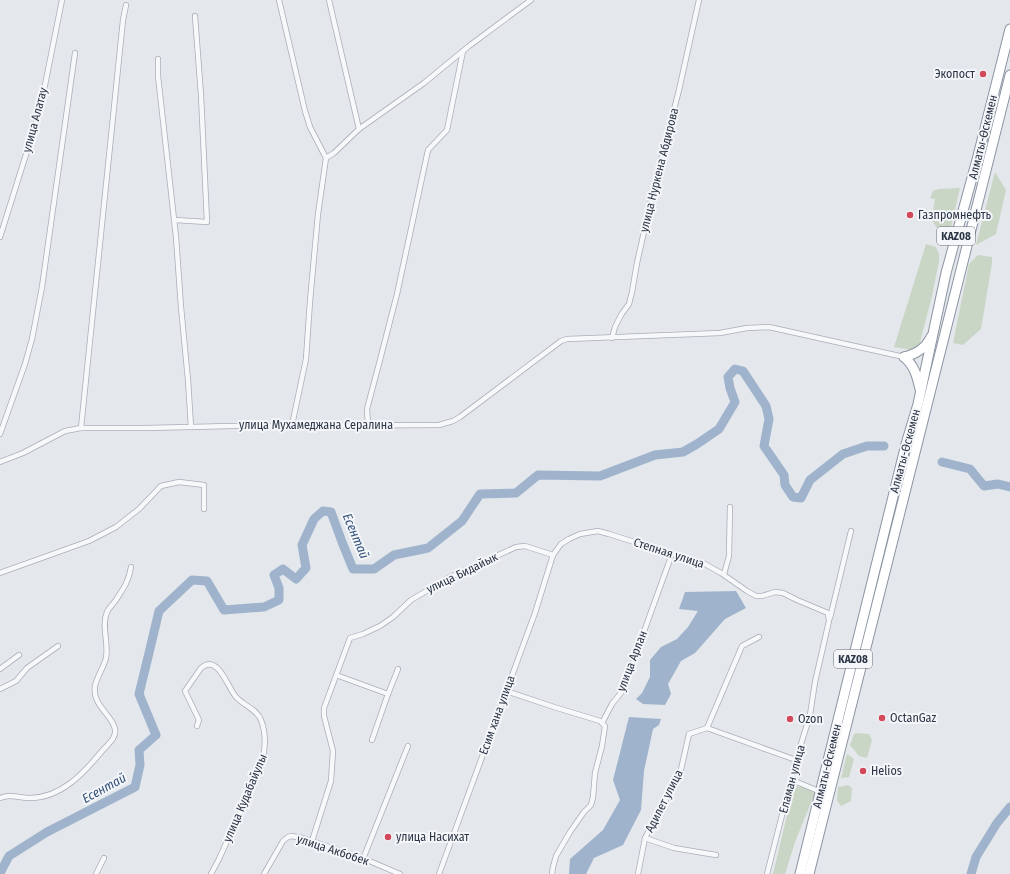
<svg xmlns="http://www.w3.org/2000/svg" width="1010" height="874" viewBox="0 0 1010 874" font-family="'Fira Sans Condensed',sans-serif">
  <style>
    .green { fill: #c9d6c5 }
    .water { fill: #9fb4cc }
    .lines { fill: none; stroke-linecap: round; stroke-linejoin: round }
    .river { stroke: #9fb4cc; stroke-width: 9 }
    .street-casing { stroke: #a9aeb7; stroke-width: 6 }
    .highway-casing { stroke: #8b94a3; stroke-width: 11 }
    .street { stroke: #f7f8fa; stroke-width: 4.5 }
    .highway { stroke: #fff; stroke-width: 9 }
    .poi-dot { fill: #d1495b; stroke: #f4f6f9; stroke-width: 1.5 }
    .labels { text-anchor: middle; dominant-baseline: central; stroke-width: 4; stroke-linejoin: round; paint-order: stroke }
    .shield { fill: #f4f6f9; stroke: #676e7b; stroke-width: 1 }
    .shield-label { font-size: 11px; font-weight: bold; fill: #2b3445 }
    .poi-label { font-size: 12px; fill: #2b3445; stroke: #f4f6f9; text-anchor: start }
    .street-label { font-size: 12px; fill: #2b3445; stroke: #f4f6f9 }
    .water-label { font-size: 13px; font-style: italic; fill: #34527a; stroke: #f4f6f9 }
  </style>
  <rect width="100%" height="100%" fill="#e4e7ec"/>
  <!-- green -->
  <g class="green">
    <path d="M 995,172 L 1006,190 L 996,234 L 976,245 Z"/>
    <path d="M 960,188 L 949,236 L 942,237 L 928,213 L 928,210 L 933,211 L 935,199 L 930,198 L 933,191 L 939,189 Z"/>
    <path d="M 926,244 L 936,247 L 939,254 L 939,261 L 932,296 L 919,346 L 911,350 L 894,347 Z"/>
    <path d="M 978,255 L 992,257 L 992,263 L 981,329 L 963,345 L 953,343 L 969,264 Z"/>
    <path d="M 857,733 L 869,734 L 872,740 L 867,758 L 859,756 L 850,745 L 854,734 Z"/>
    <path d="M 847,754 L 854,759 L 849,777 L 841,778 Z"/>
    <path d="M 848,785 L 852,788 L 851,801 L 841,806 L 837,801 L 838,787 Z"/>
    <path d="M 794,786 L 817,788 L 795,842 L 785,874 L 773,874 Z"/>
  </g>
  <!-- water -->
  <g class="water">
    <path d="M 736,591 L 746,608 L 725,619 L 695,653 L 681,661 L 668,684 L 671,694 L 665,705 L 643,704 L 636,699 L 642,693 L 650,677 L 650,660 L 661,647 L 677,639 L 688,627 L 698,611 L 679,609 L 685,592 Z"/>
    <path d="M 629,717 L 661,719 L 659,725 L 653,729 L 644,771 L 641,810 L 623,845 L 594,858 L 586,874 L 569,874 L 570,859 L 603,830 L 620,800 L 613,780 Z"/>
  </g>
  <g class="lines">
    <!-- river -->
    <g class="river">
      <path d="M 942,462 L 970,469 L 984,486 L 998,484 L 1010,487"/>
      <path d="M 0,873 L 9,856 L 47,832 L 135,787 L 140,765 L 139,750 L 156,735 L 139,694 L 149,653 L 159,611 L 192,580 L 207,581 L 224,610 L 264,607 L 279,600 L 279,588 L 274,575 L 283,569 L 296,579 L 306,568 L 302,545 L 314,519 L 323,511 L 331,512 L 342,542 L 353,569 L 374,569 L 394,555 L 428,548 L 462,521 L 480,494 L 516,493 L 538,475 L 600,476 L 655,455 L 683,452 L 697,444 L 719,429 L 735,402 L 730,388 L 728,377 L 735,369 L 743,371 L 766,406 L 769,419 L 764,446 L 784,475 L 785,485 L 793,497 L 801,498 L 810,480 L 843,454 L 867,446 L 884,446"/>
      <path d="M 971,874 L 976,857 L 997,823 L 1010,807"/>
    </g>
    <defs>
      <g id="street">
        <path d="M 279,0 L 305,111 L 310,127 L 326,158"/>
        <path d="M 329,0 L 359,129"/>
        <path d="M 158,59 L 158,76 L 176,237 L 181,307 L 188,380 L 191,427"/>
        <path d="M 175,220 L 207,222 L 201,95 L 195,16"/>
        <path d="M 0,237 L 40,110 L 62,0"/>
        <path d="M 612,338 L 615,327 L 621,315 L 629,304 L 632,292 L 637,263 L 654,187 L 679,90 L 699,0"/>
        <path d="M 292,425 L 306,359 L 310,301 L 318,214 L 326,158 L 334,153 L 359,129 L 424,83 L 469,46 L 531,0"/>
        <path d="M 368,425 L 367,409 L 380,360 L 397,294 L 428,150 L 447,130 L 463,51"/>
        <path d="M 81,428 L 123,20 L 126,5"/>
        <path d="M 0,434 L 25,364 L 32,339 L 42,287 L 75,53"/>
        <path d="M 0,462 L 23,453 L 65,431 L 81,428 L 146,428 L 232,426 L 270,426 L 439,425 L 453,421 L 460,417 L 561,341 L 567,339 L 720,333 L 747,328 L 769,327 L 904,357"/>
        <path d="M 0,573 L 89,541 L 116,527 L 139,509 L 161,486 L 179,482 L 204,485 L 204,509"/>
        <path d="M 724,574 L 729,556 L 730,507"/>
        <path d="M 830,618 L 851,531"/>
        <path d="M 0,669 L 19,655"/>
        <path d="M 336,675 L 388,694 L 372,740"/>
        <path d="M 0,689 L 16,681 L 27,668 L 58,646"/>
        <path d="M 506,691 L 554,707 L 600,721 L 602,723"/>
        <path d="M 388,694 L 398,669"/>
        <path d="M 197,726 L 199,720 L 185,691 L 201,668 C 218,653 228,688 236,697 C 243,705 257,709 261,720 C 267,736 265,750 261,766 L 219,859 L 211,874"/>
        <path d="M 707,728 L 796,760"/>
        <path d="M 792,780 L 821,792"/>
        <path d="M 0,798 C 3,797 6,796 9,796 C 16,796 23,798 30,798 C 61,798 84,773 102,751 C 107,745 117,738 115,729 C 112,714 92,706 95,686 C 97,676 104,667 106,658 C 109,643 101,626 107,612 C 109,608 113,604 116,600 C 123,589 129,581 131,567"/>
        <path d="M 645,838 L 674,848 L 716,855"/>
        <path d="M 312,841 L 331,781 L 333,751 L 324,716 L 324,708 L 350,638 L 363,634 L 380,626 L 393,617 L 411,600 L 435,586 L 448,578 L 516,547 L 525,546 L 553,555"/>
        <path d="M 363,859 L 408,746"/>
        <path d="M 96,874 L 104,858"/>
        <path d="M 264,874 L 283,841 L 288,837 L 291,836 L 303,838 L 367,860 L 400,874"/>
        <path d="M 439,874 L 535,613 L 553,555 L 561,544 L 569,539 L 580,534 L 598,531 L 609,534 L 672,554 L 703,563 L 721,573 L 747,591 L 756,596 L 762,596 L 775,592 L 783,593 L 797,600 L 828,613 L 829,621 L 815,682 L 810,715 L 796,760 L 767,874"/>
        <path d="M 552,874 L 553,867 L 556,856 L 570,832 L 584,812 L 591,805 L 593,797 L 595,773 L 602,746 L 605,726 L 602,723 L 612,704 L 624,689 L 642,637 L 672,554"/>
        <path d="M 638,874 L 645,838 L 680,774 L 689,734 L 707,728 L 742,646 L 759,637"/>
      </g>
      <g id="highway">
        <path d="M 904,357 C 916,354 925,349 931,337"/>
        <path d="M 904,357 C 915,366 917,377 920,389"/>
        <path d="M 800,874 L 906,444 L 918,404 L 946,273 L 978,156 L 1010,29"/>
        <path d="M 809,874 L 1010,75"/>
      </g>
    </defs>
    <!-- street casing -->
    <use href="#street" class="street-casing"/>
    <!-- highway casing -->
    <use href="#highway" class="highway-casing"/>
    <!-- street -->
    <use href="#street" class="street"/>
    <!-- highway -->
    <use href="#highway" class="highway"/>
  </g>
  <!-- markers -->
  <g class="poi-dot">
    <circle cx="983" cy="74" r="4"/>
    <circle cx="910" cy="215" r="4"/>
    <circle cx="882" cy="718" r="4"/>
    <circle cx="790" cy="719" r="4"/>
    <circle cx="863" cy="771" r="4"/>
    <circle cx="388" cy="837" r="4"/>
  </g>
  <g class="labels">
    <!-- shield labels -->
    <g class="shield">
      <rect x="937" y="227" width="38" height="18" rx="3"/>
      <rect x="834" y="650" width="38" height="18" rx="3"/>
    </g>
    <g class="shield-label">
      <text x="956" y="236">KAZ08</text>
      <text x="853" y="659">KAZ08</text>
    </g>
    <!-- poi labels -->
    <g class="poi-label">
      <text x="975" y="74" text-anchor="end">Экопост</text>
      <text x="918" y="215">Газпромнефть</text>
      <text x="890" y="718">OctanGaz</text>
      <text x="798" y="719">Ozon</text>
      <text x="871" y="771">Helios</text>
      <text x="396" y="837">улица Насихат</text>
    </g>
    <!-- street labels -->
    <g class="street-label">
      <text transform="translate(35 120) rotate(-75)">улица Алатау</text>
      <text transform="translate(983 137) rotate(-76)">Алматы-Өскемен</text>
      <text transform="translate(659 170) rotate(-76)">улица Нуркена Абдирова</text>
      <text x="316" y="425">улица Мухамеджана Сералина</text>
      <text transform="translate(905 451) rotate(-75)">Алматы-Өскемен</text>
      <text transform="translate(669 553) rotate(18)">Степная улица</text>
      <text transform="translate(462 573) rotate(-26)">улица Бидайык</text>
      <text transform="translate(632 661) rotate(-69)">улица Арлан</text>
      <text transform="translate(497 715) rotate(-70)">Есим хана улица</text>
      <text transform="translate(827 766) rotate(-76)">Алматы-Өскемен</text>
      <text transform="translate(792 779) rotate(-75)">Еламан улица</text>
      <text transform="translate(245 798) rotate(-67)">улица Кудабайулы</text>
      <text transform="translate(664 801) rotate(-63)">Адилет улица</text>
      <text transform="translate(333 850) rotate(18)">улица Акбобек</text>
    </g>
    <!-- water labels -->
    <g class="water-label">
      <text transform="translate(356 536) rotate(67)">Есентай</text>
      <text transform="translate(104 788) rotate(-29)">Есентай</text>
    </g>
  </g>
</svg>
